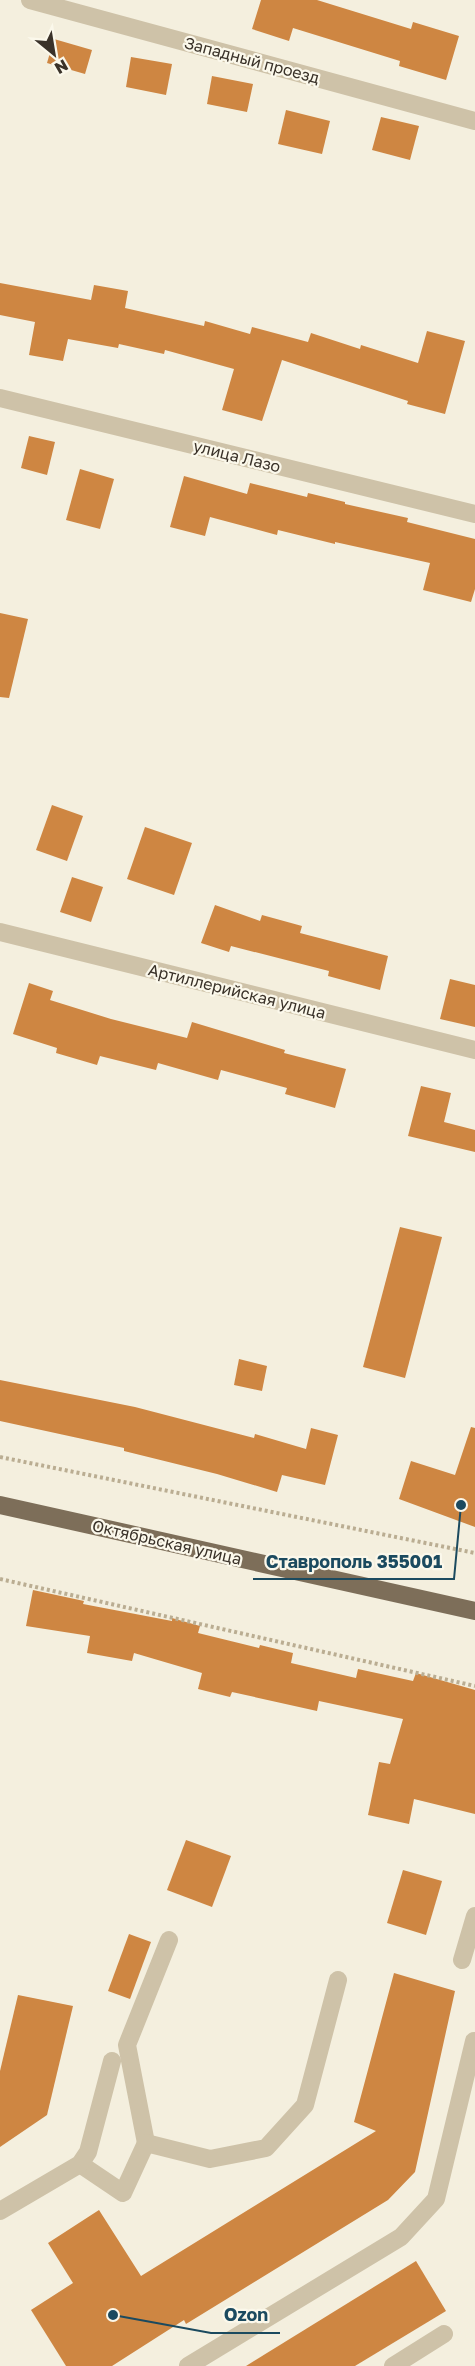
<svg xmlns="http://www.w3.org/2000/svg" width="475" height="2366" viewBox="0 0 475 2366" font-family="'Golos Text',sans-serif">
  <style>
    .building { fill: #ce8642 }
    .lines { fill: none; stroke-linecap: round; stroke-linejoin: round }
    .path { stroke: #baad92; stroke-width: 4; stroke-dasharray: 3 3; stroke-linecap: butt }
    .minor { stroke: #cec2a8; stroke-width: 18 }
    .major { stroke: #7d6e59; stroke-width: 18 }
    .labels { text-anchor: middle; dominant-baseline: central; stroke-width: 4.5; stroke-linejoin: round; paint-order: stroke }
    .street-label { font-size: 16px; fill: #3a3229; stroke: #fbf8eb }
    .leader { fill: none; stroke: #1b4a5f; stroke-width: 2 }
    .callout-dot { fill: #1b4a5f; stroke: #fbf8eb; stroke-width: 2 }
    .callout-label { font-size: 18px; text-anchor: middle; font-weight: bold; fill: #1b4a5f; stroke: #fbf8eb; stroke-width: 4.5; stroke-linejoin: round; paint-order: stroke }
  </style>
  <rect width="100%" height="100%" fill="#f4efde"/>
  <!-- building -->
  <g class="building">
    <path d="M 261,0 L 317,0 L 411,29 L 413,22 L 459,36 L 446,80 L 399,66 L 400,61 L 293,28 L 289,41 L 252,29 Z"/>
    <path d="M 54,39 L 92,50 L 85,74 L 47,63 Z"/>
    <path d="M 131,57 L 172,64 L 166,95 L 126,87 Z"/>
    <path d="M 212,76 L 253,84 L 247,112 L 207,104 Z"/>
    <path d="M 286,110 L 330,121 L 322,154 L 278,144 Z"/>
    <path d="M 381,117 L 419,126 L 410,160 L 372,150 Z"/>
    <path d="M 0,283 L 91,300 L 94,285 L 128,291 L 125,308 L 204,326 L 205,321 L 250,334 L 252,327 L 308,342 L 311,333 L 360,349 L 361,345 L 418,363 L 427,331 L 465,341 L 445,414 L 407,404 L 408,401 L 282,360 L 262,421 L 222,410 L 234,369 L 165,350 L 164,354 L 119,344 L 118,348 L 68,339 L 63,361 L 29,355 L 35,322 L 0,315 Z"/>
    <path d="M 29,436 L 55,442 L 47,475 L 21,468 Z"/>
    <path d="M 80,469 L 114,479 L 100,529 L 66,520 Z"/>
    <path d="M 184,476 L 247,494 L 250,483 L 307,497 L 308,493 L 345,502 L 345,504 L 408,518 L 407,522 L 475,539 L 475,589 L 471,602 L 423,590 L 430,563 L 335,542 L 335,544 L 278,530 L 277,535 L 210,517 L 205,536 L 170,527 Z"/>
    <path d="M 0,613 L 28,619 L 9,698 L 0,697 Z"/>
    <path d="M 52,805 L 83,816 L 67,861 L 36,850 Z"/>
    <path d="M 145,827 L 192,843 L 174,895 L 127,879 Z"/>
    <path d="M 72,877 L 103,887 L 91,922 L 60,912 Z"/>
    <path d="M 215,905 L 260,921 L 262,915 L 302,926 L 300,933 L 388,956 L 380,990 L 328,976 L 329,971 L 231,946 L 229,952 L 201,943 Z"/>
    <path d="M 450,979 L 475,985 L 475,1027 L 440,1019 Z"/>
    <path d="M 29,983 L 53,991 L 50,1000 L 111,1019 L 187,1038 L 192,1022 L 285,1050 L 284,1053 L 346,1069 L 335,1108 L 285,1094 L 287,1088 L 221,1070 L 218,1080 L 158,1063 L 156,1070 L 100,1056 L 97,1065 L 56,1053 L 57,1048 L 13,1034 Z"/>
    <path d="M 421,1086 L 451,1093 L 444,1122 L 475,1130 L 475,1152 L 408,1136 Z"/>
    <path d="M 400,1227 L 442,1237 L 405,1378 L 363,1367 Z"/>
    <path d="M 239,1359 L 267,1366 L 262,1391 L 234,1385 Z"/>
    <path d="M 0,1380 L 135,1407 L 254,1438 L 255,1434 L 306,1449 L 311,1428 L 338,1435 L 325,1485 L 282,1475 L 277,1492 L 217,1474 L 124,1451 L 124,1448 L 0,1421 Z"/>
    <path d="M 471,1427 L 475,1428 L 475,1527 L 399,1499 L 411,1461 L 455,1475 Z"/>
    <path d="M 33,1590 L 84,1601 L 83,1604 L 172,1621 L 172,1618 L 200,1626 L 198,1633 L 259,1648 L 260,1645 L 293,1653 L 291,1663 L 356,1678 L 358,1669 L 413,1681 L 416,1673 L 475,1690 L 475,1814 L 414,1799 L 409,1824 L 368,1815 L 379,1762 L 390,1764 L 403,1719 L 319,1701 L 317,1711 L 232,1692 L 230,1697 L 198,1689 L 202,1673 L 134,1653 L 132,1661 L 87,1653 L 90,1636 L 26,1626 Z"/>
    <path d="M 186,1840 L 231,1856 L 212,1907 L 167,1890 Z"/>
    <path d="M 403,1870 L 442,1881 L 426,1935 L 387,1923 Z"/>
    <path d="M 129,1934 L 151,1942 L 130,1999 L 108,1991 Z"/>
    <path d="M 394,1973 L 455,1991 L 415,2172 L 388,2200 L 186,2324 L 184,2320 L 112,2366 L 66,2366 L 31,2310 L 73,2283 L 48,2243 L 99,2210 L 141,2276 L 376,2131 L 354,2122 Z"/>
    <path d="M 18,1995 L 73,2006 L 47,2115 L 0,2147 L 0,2071 Z"/>
    <path d="M 416,2261 L 446,2311 L 355,2366 L 246,2366 Z"/>
  </g>
  <g class="lines">
    <!-- path -->
    <g class="path">
      <path d="M 0,1457 L 475,1553"/>
      <path d="M 0,1579 L 475,1686"/>
    </g>
    <!-- minor -->
    <g class="minor">
      <path d="M 30,0 L 475,121"/>
      <path d="M 0,398 L 475,514"/>
      <path d="M 0,932 L 475,1050"/>
      <path d="M 462,1960 L 475,1916"/>
      <path d="M 146,2143 L 127,2045 L 169,1940"/>
      <path d="M 80,2164 L 123,2193 L 146,2143 L 210,2159 L 266,2148 L 305,2105 L 338,1980"/>
      <path d="M 0,2211 L 80,2164 L 88,2152 L 112,2061"/>
      <path d="M 188,2366 L 401,2237 L 436,2199 L 474,2041"/>
      <path d="M 393,2366 L 444,2334"/>
    </g>
    <!-- major -->
    <path class="major" d="M 0,1505 L 475,1611"/>
  </g>
  <g class="labels">
    <!-- street labels -->
    <g class="street-label">
      <text transform="translate(252 60) rotate(15)">Западный проезд</text>
      <text transform="translate(237 456) rotate(14)">улица Лазо</text>
      <text transform="translate(237 991) rotate(14)">Артиллерийская улица</text>
      <text transform="translate(167 1542) rotate(13)">Октябрьская улица</text>
    </g>
  </g>
  <!-- callouts -->
  <path class="leader" d="M461 1505L454 1579H253M113 2315L211 2333H280"/>
  <g class="callout-dot">
    <circle cx="461" cy="1505" r="6"/>
    <circle cx="113" cy="2315" r="6"/>
  </g>
  <g class="callout-label">
    <text x="354" y="1568">Ставрополь 355001</text>
    <text x="246" y="2321">Ozon</text>
  </g>
  <!-- north arrow -->
  <g transform="translate(54 54) rotate(150)" stroke="#fbf8eb" stroke-width="4.5" paint-order="stroke">
  <path d="M0-4.5L10 22L0 15L-10 22Z" fill="#3a3229"/>
  <text y="-9" font-size="16" font-weight="bold" text-anchor="middle" fill="#3a3229">N</text>
  </g>
</svg>
